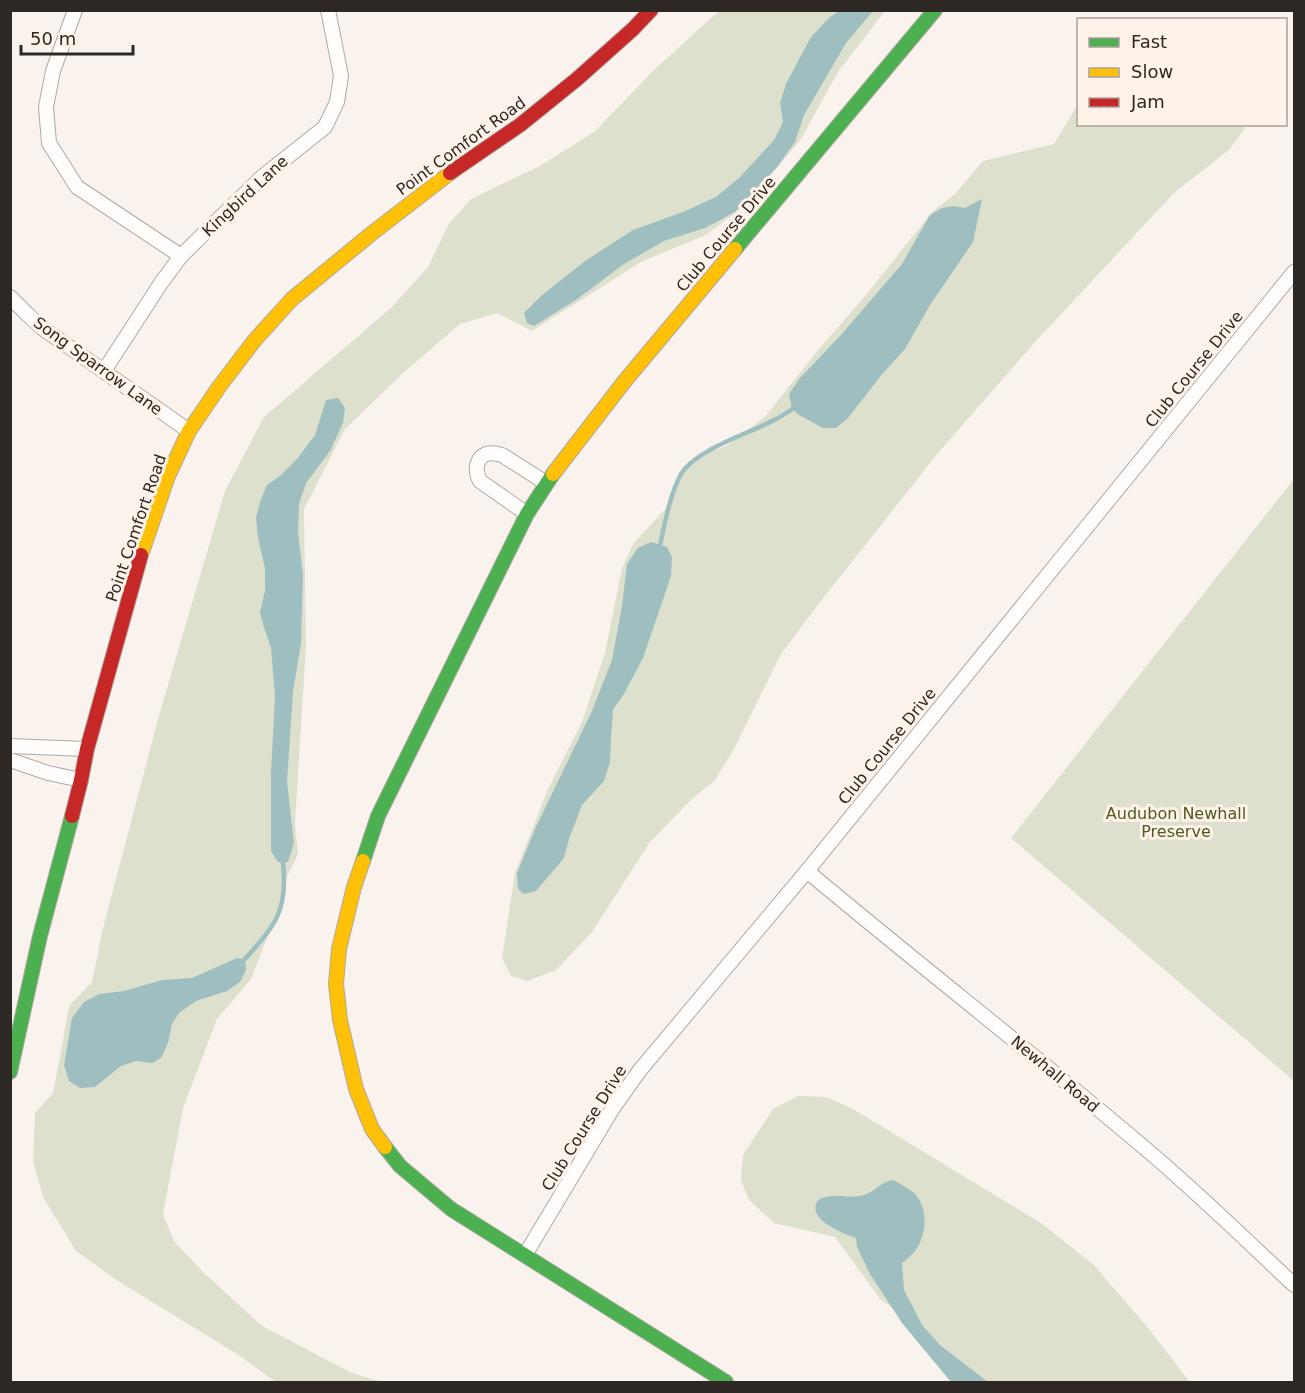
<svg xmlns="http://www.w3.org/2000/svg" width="1305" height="1393" viewBox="0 0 1305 1393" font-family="'DejaVu Sans',sans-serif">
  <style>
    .green { fill: #dee0ce }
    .water { fill: #9ebec0 }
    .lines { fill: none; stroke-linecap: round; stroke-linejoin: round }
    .stream { stroke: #9ebec0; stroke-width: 4.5 }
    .street-casing { stroke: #afa9a4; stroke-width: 16 }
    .fast-casing { stroke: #afa9a4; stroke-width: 16 }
    .slow-casing { stroke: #afa9a4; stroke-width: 16 }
    .jam-casing { stroke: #afa9a4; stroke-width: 16 }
    .street { stroke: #fefdfc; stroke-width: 14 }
    .fast { stroke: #4caf50; stroke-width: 14 }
    .slow { stroke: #ffc107; stroke-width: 14 }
    .jam { stroke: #c62828; stroke-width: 14 }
    .labels { text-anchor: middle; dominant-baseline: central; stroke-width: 6; stroke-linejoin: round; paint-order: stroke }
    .street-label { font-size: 16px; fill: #2e2824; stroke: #fff2e8 }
    .park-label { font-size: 16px; fill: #4d5b22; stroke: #fff2e8 }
  </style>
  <rect width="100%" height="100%" fill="#faf3ed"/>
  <!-- green -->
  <g class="green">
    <path d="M 719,11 L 885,11 L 838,72 L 801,139 L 747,204 L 706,235 L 641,262 L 532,331 L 497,313 L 460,324 L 403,373 L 345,429 L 304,509 L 306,645 L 295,824 L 298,854 L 285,881 L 281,910 L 270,930 L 251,979 L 217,1019 L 183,1108 L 163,1214 L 174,1241 L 203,1272 L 262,1326 L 352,1373 L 382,1382 L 276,1382 L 237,1354 L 118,1281 L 76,1251 L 43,1197 L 33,1161 L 35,1113 L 53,1093 L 61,1052 L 69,1006 L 92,982 L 103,928 L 158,719 L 225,491 L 264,417 L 392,307 L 428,267 L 448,225 L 470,200 L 502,184 L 540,166 L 594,132 L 657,67 Z"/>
    <path d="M 1078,104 L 1078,124 L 1247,125 L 1230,149 L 1174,193 L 1035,342 L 938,453 L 817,606 L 781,654 L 735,747 L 715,780 L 691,800 L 650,842 L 592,932 L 556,970 L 528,981 L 511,976 L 502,958 L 515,873 L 548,789 L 582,722 L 605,653 L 622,568 L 633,544 L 670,504 L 682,473 L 699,456 L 726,446 L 765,417 L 818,350 L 866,295 L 933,211 L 955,194 L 983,161 L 1054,144 Z"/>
    <path d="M 1294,479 L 1294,1081 L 1011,838 Z"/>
    <path d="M 798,1096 L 826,1097 L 853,1109 L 1041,1223 L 1094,1265 L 1148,1328 L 1190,1382 L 964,1382 L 907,1319 L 880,1299 L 835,1237 L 774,1223 L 749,1200 L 741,1180 L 743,1155 L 773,1109 Z"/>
  </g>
  <!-- water -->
  <g class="water">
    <path d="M 841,10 L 873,11 L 846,43 L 804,115 L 795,142 L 777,167 L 735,212 L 705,228 L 664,241 L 624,264 L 576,300 L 534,326 L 527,323 L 524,313 L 541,296 L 585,261 L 633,230 L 683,212 L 716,197 L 740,177 L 774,140 L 783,122 L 780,103 L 786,84 L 811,37 L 830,17 Z"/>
    <path d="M 982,199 L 973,242 L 930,305 L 905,349 L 883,373 L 848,418 L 836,428 L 823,428 L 799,415 L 792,409 L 789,394 L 800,378 L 840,336 L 902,264 L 930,215 L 942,208 L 954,206 L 965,208 Z"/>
    <path d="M 338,398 L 345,408 L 343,423 L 330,451 L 306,483 L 299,504 L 298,532 L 303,576 L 301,643 L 293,692 L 287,782 L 294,843 L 288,862 L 278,862 L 271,851 L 271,773 L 275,696 L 271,648 L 263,624 L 260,613 L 265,590 L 265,568 L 258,538 L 256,518 L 260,502 L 267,485 L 280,476 L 297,459 L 315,435 L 326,400 Z"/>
    <path d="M 651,542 L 667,547 L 672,557 L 671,576 L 643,658 L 625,692 L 613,710 L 611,737 L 610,762 L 604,781 L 582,805 L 569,839 L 564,858 L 536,891 L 524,894 L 518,889 L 517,873 L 535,829 L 592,711 L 612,660 L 622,606 L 627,564 L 638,548 Z"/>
    <path d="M 237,958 L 245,959 L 246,970 L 240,982 L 227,991 L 196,1001 L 179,1013 L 172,1024 L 168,1043 L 161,1058 L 152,1063 L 136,1061 L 121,1066 L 95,1087 L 80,1088 L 69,1081 L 64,1065 L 72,1018 L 84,1002 L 99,994 L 124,991 L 162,980 L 192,978 Z"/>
    <path d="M 893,1180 C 901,1184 908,1188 914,1193 C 928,1206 927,1232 917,1248 C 914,1253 908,1258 904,1262 L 902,1262 L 904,1290 L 922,1325 L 940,1345 L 988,1382 L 951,1382 L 902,1323 L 870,1274 L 857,1247 L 856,1238 C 845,1234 810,1221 816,1204 C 817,1201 819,1199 822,1198 C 834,1193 850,1199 864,1195 C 876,1191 880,1182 893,1180 Z"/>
  </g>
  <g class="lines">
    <!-- stream -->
    <g class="stream">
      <path d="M 660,545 C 665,523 670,494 681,474 C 696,449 751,433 776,419 C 781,416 787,413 792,409"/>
      <path d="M 245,959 C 276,924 288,911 283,862"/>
    </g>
    <defs>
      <g id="street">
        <path d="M 75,10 L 53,71 L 46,107 L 49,143 L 77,187 L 181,256"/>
        <path d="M 10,297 L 28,315 L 42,328 L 189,431"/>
        <path d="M 104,371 L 161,283 L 181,256 L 262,177 L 325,127 L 337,102 L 341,76 L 328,10"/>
        <path d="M 527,514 L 480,481 C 475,472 475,459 486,454 C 491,452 497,454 502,455 L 546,483"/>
        <path d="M 10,746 L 87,749"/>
        <path d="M 10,760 L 48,773 L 81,780"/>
        <path d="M 807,871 C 919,965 1035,1055 1147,1150 C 1198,1193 1246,1240 1294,1285"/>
        <path d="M 525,1255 L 613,1108 L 640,1070 L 807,871 L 1294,272"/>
      </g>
      <g id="fast">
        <path d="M 735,249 L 935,10"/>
        <path d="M 363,861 L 378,816 L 527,514 L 553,474"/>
        <path d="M 10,1072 L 40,936 L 72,816"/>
        <path d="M 385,1147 L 400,1166 L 451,1209 L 726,1382"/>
      </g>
      <g id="slow">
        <path d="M 553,474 L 624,382 L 735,249"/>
        <path d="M 141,555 L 168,476 L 189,431 L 219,387 L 254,341 L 292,299 L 371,234 L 450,173"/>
        <path d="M 363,861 L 354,887 L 339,949 L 336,984 L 340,1020 L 356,1089 L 372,1129 L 385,1147"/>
      </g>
      <g id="jam">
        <path d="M 450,173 L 520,125 L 577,79 L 633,29 L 651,10"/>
        <path d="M 72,816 L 81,780 L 87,749 L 141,555"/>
      </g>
    </defs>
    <!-- street casing -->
    <use href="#street" class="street-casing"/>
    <!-- fast casing -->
    <use href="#fast" class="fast-casing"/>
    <!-- slow casing -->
    <use href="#slow" class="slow-casing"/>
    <!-- jam casing -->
    <use href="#jam" class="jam-casing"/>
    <!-- street -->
    <use href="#street" class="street"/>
    <!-- fast -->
    <use href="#fast" class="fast"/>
    <!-- slow -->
    <use href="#slow" class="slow"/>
    <!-- jam -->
    <use href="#jam" class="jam"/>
  </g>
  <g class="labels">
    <!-- street labels -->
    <g class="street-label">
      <text transform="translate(461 146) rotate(-36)">Point Comfort Road</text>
      <text transform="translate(245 196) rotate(-43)">Kingbird Lane</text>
      <text transform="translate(726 234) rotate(-50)">Club Course Drive</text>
      <text transform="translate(98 366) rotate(36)">Song Sparrow Lane</text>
      <text transform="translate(1194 369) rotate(-51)">Club Course Drive</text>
      <text transform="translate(136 528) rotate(-71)">Point Comfort Road</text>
      <text transform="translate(887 746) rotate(-51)">Club Course Drive</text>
      <text transform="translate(1055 1074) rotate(40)">Newhall Road</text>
      <text transform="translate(584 1128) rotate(-58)">Club Course Drive</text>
    </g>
    <!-- park labels -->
    <g class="park-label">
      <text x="1176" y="813">Audubon Newhall<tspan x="1176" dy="18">Preserve</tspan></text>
    </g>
  </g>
  <!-- border -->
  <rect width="1305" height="1393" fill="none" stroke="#2e2824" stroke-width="24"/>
  <!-- legend -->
  <rect x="1077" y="18" width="210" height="108" fill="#fff2e8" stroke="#aba19a" stroke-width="1.5"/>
  <rect x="1089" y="38" width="30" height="9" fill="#4caf50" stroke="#aba19a" stroke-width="1.5"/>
  <text x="1131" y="48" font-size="18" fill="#2e2824">Fast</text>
  <rect x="1089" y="68" width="30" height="9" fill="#ffc107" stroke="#aba19a" stroke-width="1.5"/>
  <text x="1131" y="78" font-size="18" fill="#2e2824">Slow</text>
  <rect x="1089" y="98" width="30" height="9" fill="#c62828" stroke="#aba19a" stroke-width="1.5"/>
  <text x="1131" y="108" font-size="18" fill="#2e2824">Jam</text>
  <!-- scale -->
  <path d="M21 45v9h112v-9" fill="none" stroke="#2e2824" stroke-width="3"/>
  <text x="30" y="45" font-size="18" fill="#2e2824" stroke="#fff2e8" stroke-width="4.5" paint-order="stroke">50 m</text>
</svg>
